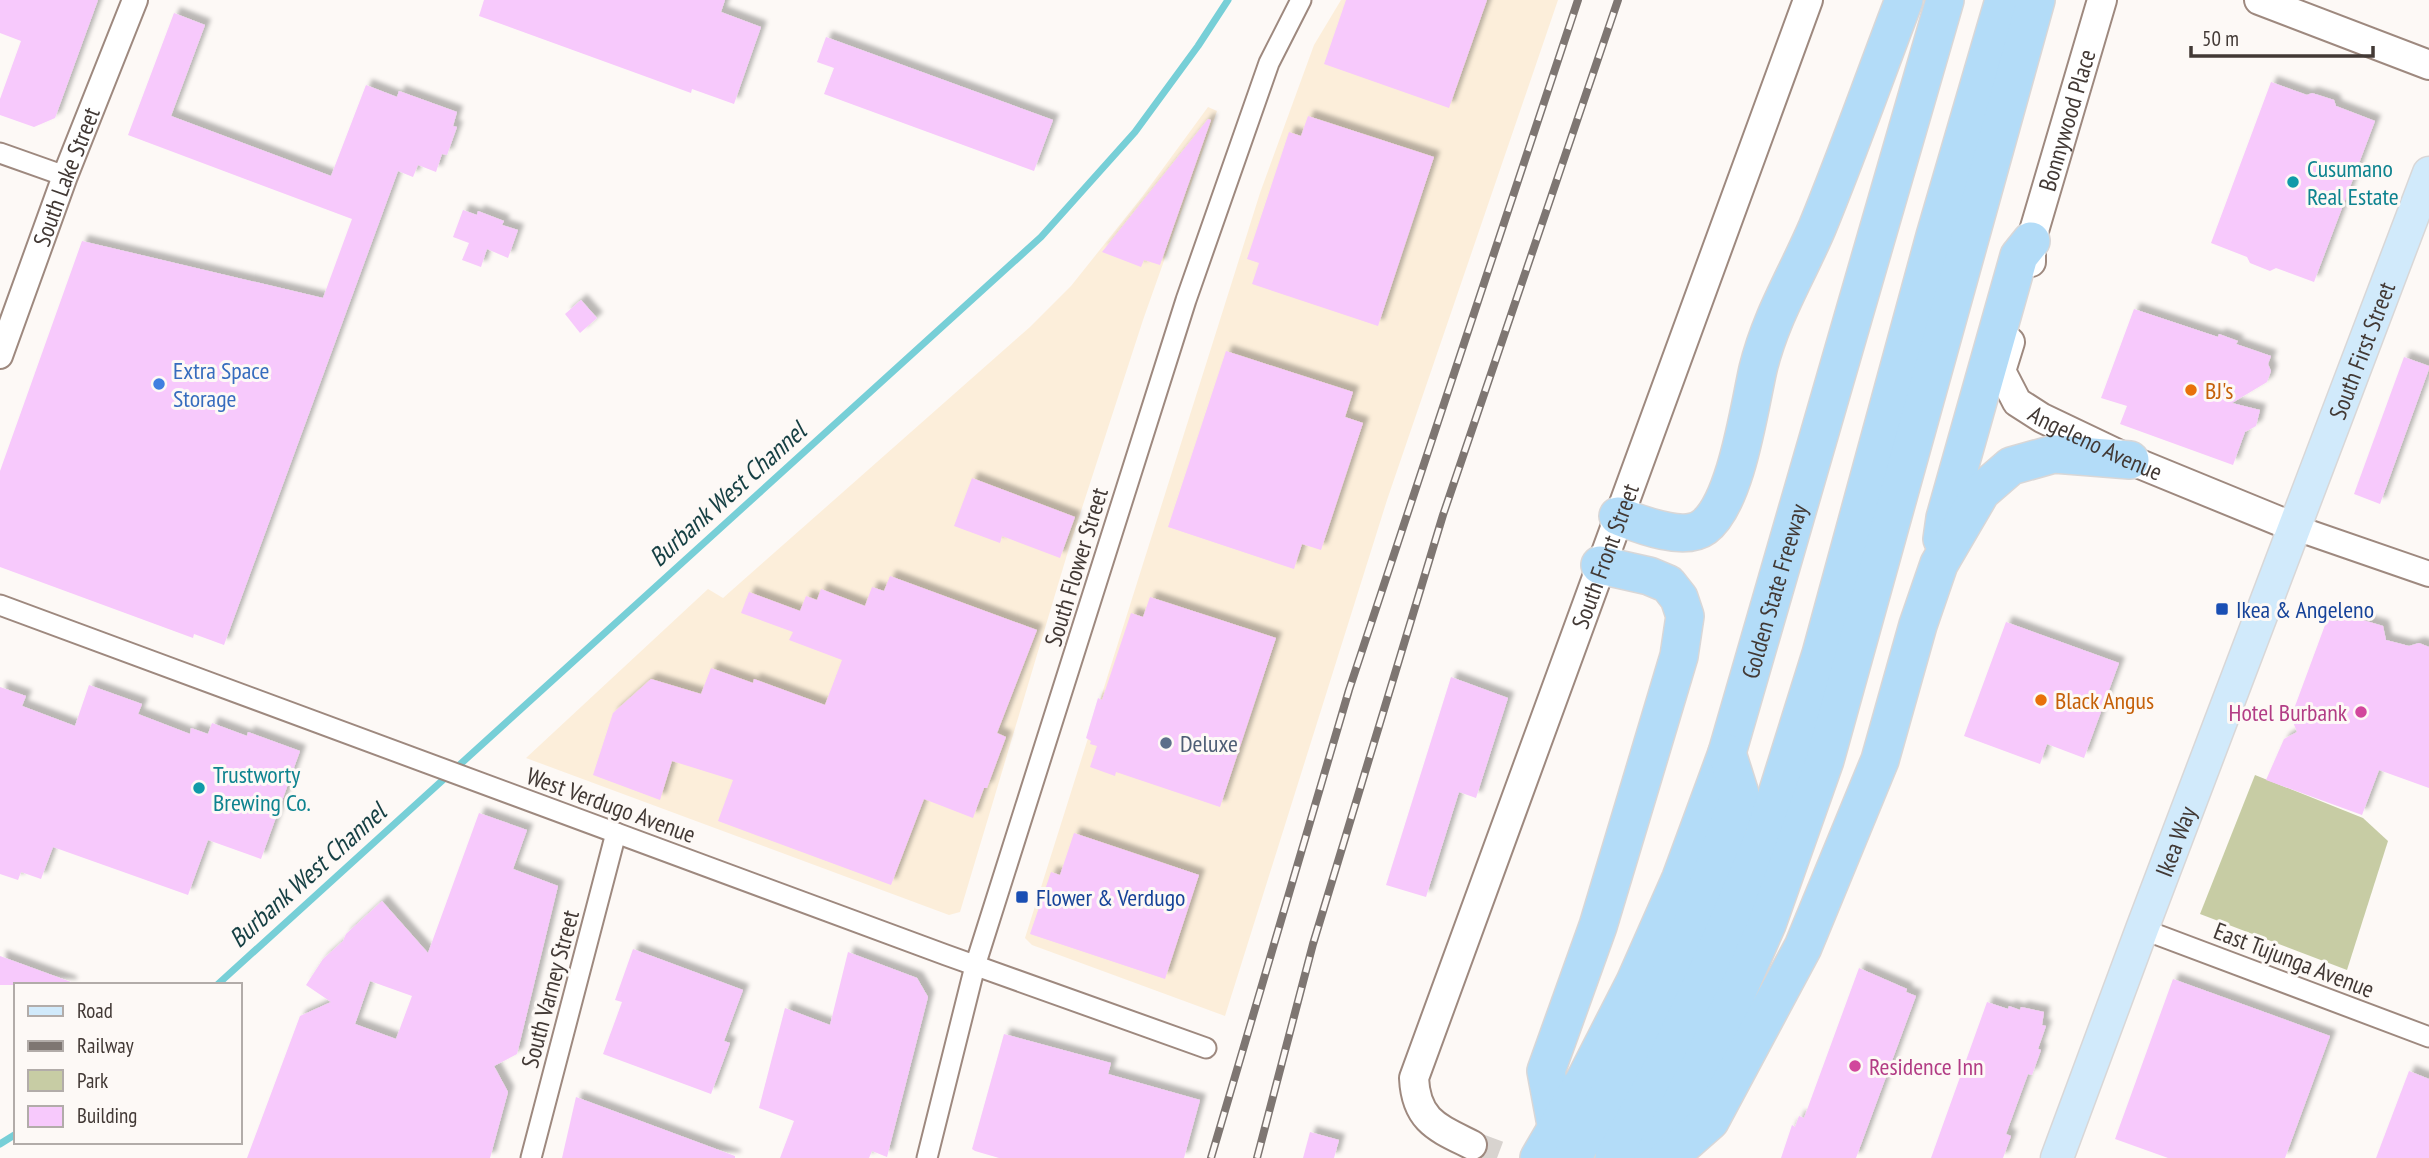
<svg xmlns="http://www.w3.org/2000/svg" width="2429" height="1158" viewBox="0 0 2429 1158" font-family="'PT Sans Narrow',sans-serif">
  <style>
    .industrial { fill: #fceeda }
    .green { fill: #c7cca4 }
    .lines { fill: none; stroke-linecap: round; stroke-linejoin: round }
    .stream { stroke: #77cfd7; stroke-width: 7 }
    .building { fill: #f7c9fc; fill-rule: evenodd; filter: url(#shadow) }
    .secondary-tunnel { stroke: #d8d3cf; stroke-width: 28; stroke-dasharray: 28 14; stroke-linecap: butt }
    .minor-casing { stroke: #9e897f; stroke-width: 23 }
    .tertiary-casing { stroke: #9e897f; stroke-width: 28 }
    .secondary-casing { stroke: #9e897f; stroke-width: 32 }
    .primary-casing { stroke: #d9d7d7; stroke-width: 35 }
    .motorway-casing { stroke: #d9d7d7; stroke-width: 40 }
    .minor { stroke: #fff; stroke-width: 19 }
    .tertiary { stroke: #fff; stroke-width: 24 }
    .secondary { stroke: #fff; stroke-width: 28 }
    .primary { stroke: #d1eafb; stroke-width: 32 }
    .motorway { stroke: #b3dcf8; stroke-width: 37 }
    .rail-casing { stroke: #7e7672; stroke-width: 8 }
    .rail { stroke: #fdf9f6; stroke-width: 5; stroke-dasharray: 16; stroke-linecap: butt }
    .culture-dot { fill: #0f9aa8; stroke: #fdf9f6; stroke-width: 2.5 }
    .shop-dot { fill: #3f7fe0; stroke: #fdf9f6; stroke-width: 2.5 }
    .food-dot { fill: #e8710a; stroke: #fdf9f6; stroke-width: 2.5 }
    .transit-dot { fill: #1a4fb4; stroke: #fdf9f6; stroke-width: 2.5 }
    .hotel-dot { fill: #d1479c; stroke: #fdf9f6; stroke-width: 2.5 }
    .service-dot { fill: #5c6f8a; stroke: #fdf9f6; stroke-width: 2.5 }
    .labels { text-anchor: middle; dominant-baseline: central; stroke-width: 6; stroke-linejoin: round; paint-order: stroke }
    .street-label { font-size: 24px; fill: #423935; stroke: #fdf9f6 }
    .culture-label { font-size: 24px; fill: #0d838f; stroke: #fdf9f6; text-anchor: start }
    .shop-label { font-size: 24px; fill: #366cbe; stroke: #fdf9f6; text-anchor: start }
    .food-label { font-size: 24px; fill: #c56008; stroke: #fdf9f6; text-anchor: start }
    .transit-label { font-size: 24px; fill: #164399; stroke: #fdf9f6; text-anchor: start }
    .hotel-label { font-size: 24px; fill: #b23c85; stroke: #fdf9f6; text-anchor: end }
    .service-label { font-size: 24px; fill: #4e5e75; stroke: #fdf9f6; text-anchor: start }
    .water-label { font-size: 26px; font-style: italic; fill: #153f43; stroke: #fdf9f6 }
  </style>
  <defs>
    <filter id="shadow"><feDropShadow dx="6" dy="-6" stdDeviation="2" flood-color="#0004"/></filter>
  </defs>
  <rect width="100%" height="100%" fill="#fdf9f6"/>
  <!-- industrial -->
  <g class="industrial">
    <path d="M 1341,0 L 1558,0 L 1387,500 L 1225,1016 L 1032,945 L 1025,938 L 1260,193 L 1314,45 Z"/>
    <path d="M 1208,107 L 1217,111 L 1143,320 L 1069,548 L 960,912 L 949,915 L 526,758 L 708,589 L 723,598 L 1030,327 L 1071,286 L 1142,197 Z"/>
  </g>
  <!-- green -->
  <path class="green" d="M 2255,775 L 2363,818 L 2388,841 L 2347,970 L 2200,914 Z"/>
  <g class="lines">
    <!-- stream -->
    <g class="stream">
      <path d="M 217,985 L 1041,237 L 1135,132 L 1198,46 L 1228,0"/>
      <path d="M 0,1144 L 16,1134"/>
    </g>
  </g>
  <!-- building -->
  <g class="building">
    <path d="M 0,0 L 98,0 L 55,118 L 34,127 L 0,115 L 0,99 L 21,41 L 0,33 Z"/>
    <path d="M 484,0 L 725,0 L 721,12 L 761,27 L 734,104 L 692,89 L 691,93 L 479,16 Z"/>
    <path d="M 1346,0 L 1487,0 L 1449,108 L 1324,64 Z"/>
    <path d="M 174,13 L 205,25 L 171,116 L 331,176 L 366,85 L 397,97 L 399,91 L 457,112 L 453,126 L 457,127 L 447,155 L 442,154 L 436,172 L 418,165 L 413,177 L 398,171 L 224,645 L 194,634 L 193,638 L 0,567 L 0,471 L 82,241 L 323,298 L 352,219 L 128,135 Z"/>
    <path d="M 826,37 L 1053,120 L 1034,171 L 824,94 L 834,68 L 817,62 Z"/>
    <path d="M 2271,82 L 2307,95 L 2312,93 L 2334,100 L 2336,106 L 2375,121 L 2314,282 L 2276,268 L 2270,271 L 2250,263 L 2247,257 L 2211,243 Z"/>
    <path d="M 1308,116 L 1434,157 L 1378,326 L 1252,284 L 1259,263 L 1247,259 L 1289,132 L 1301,136 Z"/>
    <path d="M 1208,119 L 1211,120 L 1160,265 L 1144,260 L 1141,267 L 1102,252 Z"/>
    <path d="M 463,210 L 477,215 L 478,211 L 504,221 L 502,225 L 518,230 L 508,258 L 487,249 L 481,267 L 462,260 L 469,243 L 453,237 Z"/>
    <path d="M 581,300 L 597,318 L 580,333 L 565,314 Z"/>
    <path d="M 2134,309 L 2218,337 L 2219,334 L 2238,341 L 2236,344 L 2271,356 L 2268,364 L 2271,371 L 2267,382 L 2232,403 L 2260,410 L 2256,426 L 2245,432 L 2233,465 L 2120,424 L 2127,406 L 2101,398 Z"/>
    <path d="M 1226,351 L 1353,392 L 1345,417 L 1363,423 L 1321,550 L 1302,544 L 1294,569 L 1168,527 Z"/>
    <path d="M 2404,357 L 2429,366 L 2429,369 L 2380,504 L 2354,494 Z"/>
    <path d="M 972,478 L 1075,517 L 1060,558 L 1002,536 L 1000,543 L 954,526 Z"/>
    <path d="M 890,576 L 1037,630 L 997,733 L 1006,737 L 987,788 L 984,788 L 973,818 L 924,799 L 891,885 L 718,821 L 733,780 L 672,761 L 660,800 L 593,775 L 613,713 L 651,679 L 701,694 L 711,668 L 753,683 L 754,679 L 825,705 L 842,660 L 789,640 L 793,632 L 741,613 L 749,592 L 800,611 L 806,596 L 817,600 L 821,589 L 865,606 L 872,587 L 884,591 Z"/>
    <path d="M 1150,597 L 1276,638 L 1220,807 L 1116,772 L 1115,776 L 1090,767 L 1097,746 L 1090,744 L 1091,741 L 1086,738 L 1098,698 L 1102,700 L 1131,613 L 1143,617 Z"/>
    <path d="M 2346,615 L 2383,626 L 2386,640 L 2409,646 L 2419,643 L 2429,647 L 2429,788 L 2379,770 L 2362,815 L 2266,780 L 2284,739 L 2297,732 L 2291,717 L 2328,617 L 2337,621 Z"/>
    <path d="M 2006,622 L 2119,663 L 2084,758 L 2047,744 L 2040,764 L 1964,736 Z"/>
    <path d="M 1451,677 L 1508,698 L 1476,798 L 1459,792 L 1426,897 L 1386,885 Z"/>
    <path d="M 89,685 L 142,704 L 138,714 L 190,734 L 191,728 L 208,734 L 212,723 L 247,736 L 248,732 L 300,751 L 261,859 L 208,840 L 188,895 L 53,847 L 41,879 L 21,872 L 18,880 L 0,874 L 0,687 L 26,696 L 22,706 L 75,726 Z"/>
    <path d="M 479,813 L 527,830 L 513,869 L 558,886 L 517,1054 L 494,1066 L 508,1092 L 490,1158 L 247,1158 L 300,1016 L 331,1002 L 306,985 L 323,959 L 343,941 L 346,934 L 382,901 L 428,953 ZM 370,981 L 412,996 L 396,1039 L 355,1024 Z"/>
    <path d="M 1074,833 L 1199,875 L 1165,979 L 1030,934 L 1051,872 L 1060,875 Z"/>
    <path d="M 633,949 L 743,990 L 724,1041 L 730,1043 L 711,1094 L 603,1054 L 622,1002 L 615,1000 Z"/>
    <path d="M 848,952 L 917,978 L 928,997 L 887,1157 L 872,1151 L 869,1158 L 780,1158 L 794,1121 L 759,1108 L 785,1008 L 830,1025 Z"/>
    <path d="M 0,956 L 71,982 L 71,985 L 0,985 Z"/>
    <path d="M 1859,968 L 1907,989 L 1906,992 L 1916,996 L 1856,1158 L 1781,1158 L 1792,1125 L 1795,1127 L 1799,1116 L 1804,1118 Z"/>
    <path d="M 2173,979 L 2330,1036 L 2285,1158 L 2168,1158 L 2115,1139 Z"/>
    <path d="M 1987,1002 L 2008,1009 L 2009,1006 L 2020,1010 L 2021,1007 L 2044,1012 L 2042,1025 L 2046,1026 L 2038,1049 L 2041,1050 L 2032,1075 L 2028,1074 L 2006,1134 L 2011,1136 L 2003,1158 L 1931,1158 Z"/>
    <path d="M 1004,1034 L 1111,1063 L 1108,1074 L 1200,1100 L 1184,1158 L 999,1158 L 975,1151 L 972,1149 Z"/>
    <path d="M 2409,1071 L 2429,1079 L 2429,1158 L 2376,1158 Z"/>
    <path d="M 576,1097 L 735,1156 L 735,1158 L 562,1158 Z"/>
    <path d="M 1310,1132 L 1339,1140 L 1334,1158 L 1303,1158 Z"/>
  </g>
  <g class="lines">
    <!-- secondary-tunnel -->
    <path class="secondary-tunnel" d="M 1472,1145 L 1507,1158"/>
    <defs>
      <g id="minor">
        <path d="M 0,153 L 65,176"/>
        <path d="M 0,605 L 946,955 L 1206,1048"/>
        <path d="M 2142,929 L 2429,1037"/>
        <path d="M 531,1158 L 616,833"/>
        <path d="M 927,1158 L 975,966 L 1186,300 L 1269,63 L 1301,0"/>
      </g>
      <g id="tertiary">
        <path id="s1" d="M 0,356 L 65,176 L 135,0"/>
        <path d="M 2296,528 L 2429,574"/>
      </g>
      <g id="secondary">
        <path d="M 2259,0 L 2429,65"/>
        <path id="s2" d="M 2031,262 L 2031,241 L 2102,0"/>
        <path id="s3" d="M 2010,342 L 2001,371 L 2017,402 L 2042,418 L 2130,460 L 2296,528"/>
        <path id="s4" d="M 1472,1145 C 1438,1128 1416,1121 1414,1078 L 1808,0"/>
      </g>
      <g id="primary">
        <path id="s5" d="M 2057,1158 L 2142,929 L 2429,173"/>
      </g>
      <g id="motorway">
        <path d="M 1618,516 C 1639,524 1684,542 1704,527 C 1736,503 1749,409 1758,369 C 1771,316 1796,277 1817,228 C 1848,153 1875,76 1904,0"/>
        <path d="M 1942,539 L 1945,518 L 2019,256 L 2031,241"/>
        <path d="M 1557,1130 L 1546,1071 L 1598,926 L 1644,773 L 1679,656 L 1685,616 L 1679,598 L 1668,584 L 1649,576 L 1600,565"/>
        <path id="s6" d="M 1539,1158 L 1587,1076 L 1635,982 L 1681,878 L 1727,753 L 1945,0"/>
        <path d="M 1572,1158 L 1647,1028 L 1699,909 L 1740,794 L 1727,753"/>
        <path d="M 1614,1158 L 1666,1061 L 1706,975 L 1763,839 L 1821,654 L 1935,236 L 2004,0"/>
        <path d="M 1653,1158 L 1735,997 L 1767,924 L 1825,760 L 2036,0"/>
        <path d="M 1668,1158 L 1710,1121 L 1803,947 L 1880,760 L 1918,625 L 1939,564 L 1981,492 L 2011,466 L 2054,454 L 2130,460"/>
      </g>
    </defs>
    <!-- minor casing -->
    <use href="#minor" class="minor-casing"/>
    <!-- tertiary casing -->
    <use href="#tertiary" class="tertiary-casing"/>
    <!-- secondary casing -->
    <use href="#secondary" class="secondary-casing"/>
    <!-- primary casing -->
    <use href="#primary" class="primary-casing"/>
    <!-- motorway casing -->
    <use href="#motorway" class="motorway-casing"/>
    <!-- minor -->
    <use href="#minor" class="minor"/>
    <!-- tertiary -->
    <use href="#tertiary" class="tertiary"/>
    <!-- secondary -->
    <use href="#secondary" class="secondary"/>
    <!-- primary -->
    <use href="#primary" class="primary"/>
    <!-- motorway -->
    <use href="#motorway" class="motorway"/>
    <defs>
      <g id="rail">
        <path d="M 1211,1158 L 1349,690 L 1578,0"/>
        <path d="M 1257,1158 L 1313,944 L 1443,515 L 1618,0"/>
      </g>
    </defs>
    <!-- rail casing -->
    <use href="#rail" class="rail-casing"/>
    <!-- rail -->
    <use href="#rail" class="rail"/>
  </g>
  <!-- markers -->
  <g class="culture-dot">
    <circle cx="2293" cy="182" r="7"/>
    <circle cx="199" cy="788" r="7"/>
  </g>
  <circle class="shop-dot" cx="159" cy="384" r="7"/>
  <g class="food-dot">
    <circle cx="2191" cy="390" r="7"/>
    <circle cx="2041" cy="700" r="7"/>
  </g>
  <g class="transit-dot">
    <rect x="2215" y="602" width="14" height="14" rx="3.5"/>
    <rect x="1015" y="890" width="14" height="14" rx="3.5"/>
  </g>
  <g class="hotel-dot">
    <circle cx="2361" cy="712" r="7"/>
    <circle cx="1855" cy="1066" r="7"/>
  </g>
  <circle class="service-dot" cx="1166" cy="743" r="7"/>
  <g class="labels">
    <!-- street labels -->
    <g class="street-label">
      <text stroke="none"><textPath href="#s2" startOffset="147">Bonnywood Place</textPath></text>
      <text stroke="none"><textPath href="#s1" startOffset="191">South Lake Street</textPath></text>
      <text stroke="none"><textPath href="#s5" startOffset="863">South First Street</textPath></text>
      <text stroke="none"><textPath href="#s3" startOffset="154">Angeleno Avenue</textPath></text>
      <text stroke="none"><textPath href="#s4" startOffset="651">South Front Street</textPath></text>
      <text transform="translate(1076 567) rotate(-73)">South Flower Street</text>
      <text stroke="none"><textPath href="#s6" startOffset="616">Golden State Freeway</textPath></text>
      <text transform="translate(611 805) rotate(20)">West Verdugo Avenue</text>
      <text stroke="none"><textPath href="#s5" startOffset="338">Ikea Way</textPath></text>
      <text transform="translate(2294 960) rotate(21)">East Tujunga Avenue</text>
      <text transform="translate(550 989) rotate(-75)">South Varney Street</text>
    </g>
    <!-- culture labels -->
    <g class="culture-label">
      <text x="2307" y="168">Cusumano<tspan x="2307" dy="28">Real Estate</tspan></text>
      <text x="213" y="774">Trustworty<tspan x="213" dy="28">Brewing Co.</tspan></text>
    </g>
    <!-- shop labels -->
    <g class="shop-label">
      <text x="173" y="370">Extra Space<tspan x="173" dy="28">Storage</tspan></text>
    </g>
    <!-- food labels -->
    <g class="food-label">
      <text x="2205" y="390">BJ's</text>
      <text x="2055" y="700">Black Angus</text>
    </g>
    <!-- transit labels -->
    <g class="transit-label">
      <text x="2236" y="609">Ikea &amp; Angeleno</text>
      <text x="1036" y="897">Flower &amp; Verdugo</text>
    </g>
    <!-- hotel labels -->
    <g class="hotel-label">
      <text x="2347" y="712">Hotel Burbank</text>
      <text x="1869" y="1066" text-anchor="start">Residence Inn</text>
    </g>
    <!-- service labels -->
    <g class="service-label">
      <text x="1180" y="743">Deluxe</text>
    </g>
    <!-- water labels -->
    <g class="water-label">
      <text transform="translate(727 494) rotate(-42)">Burbank West Channel</text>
      <text transform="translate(307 875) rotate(-42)">Burbank West Channel</text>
    </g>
  </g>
  <!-- legend -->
  <rect x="14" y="983" width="228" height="161" fill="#fdf9f6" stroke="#b2aca9" stroke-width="2"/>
  <rect x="28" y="1006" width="35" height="10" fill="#d1eafb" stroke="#b2aca9" stroke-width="2"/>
  <text x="77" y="1018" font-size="21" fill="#423935">Road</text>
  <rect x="28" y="1041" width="35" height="10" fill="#7e7672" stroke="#b2aca9" stroke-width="2"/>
  <text x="77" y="1053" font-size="21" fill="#423935">Railway</text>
  <rect x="28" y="1070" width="35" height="21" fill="#c7cca4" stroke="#b2aca9" stroke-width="2"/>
  <text x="77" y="1088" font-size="21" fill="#423935">Park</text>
  <rect x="28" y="1106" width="35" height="21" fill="#f7c9fc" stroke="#b2aca9" stroke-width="2"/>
  <text x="77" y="1123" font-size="21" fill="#423935">Building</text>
  <!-- scale -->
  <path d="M2191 46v10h182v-10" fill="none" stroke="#423935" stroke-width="3.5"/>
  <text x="2202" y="46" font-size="21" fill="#423935" stroke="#fdf9f6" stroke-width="5" paint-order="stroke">50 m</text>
</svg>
